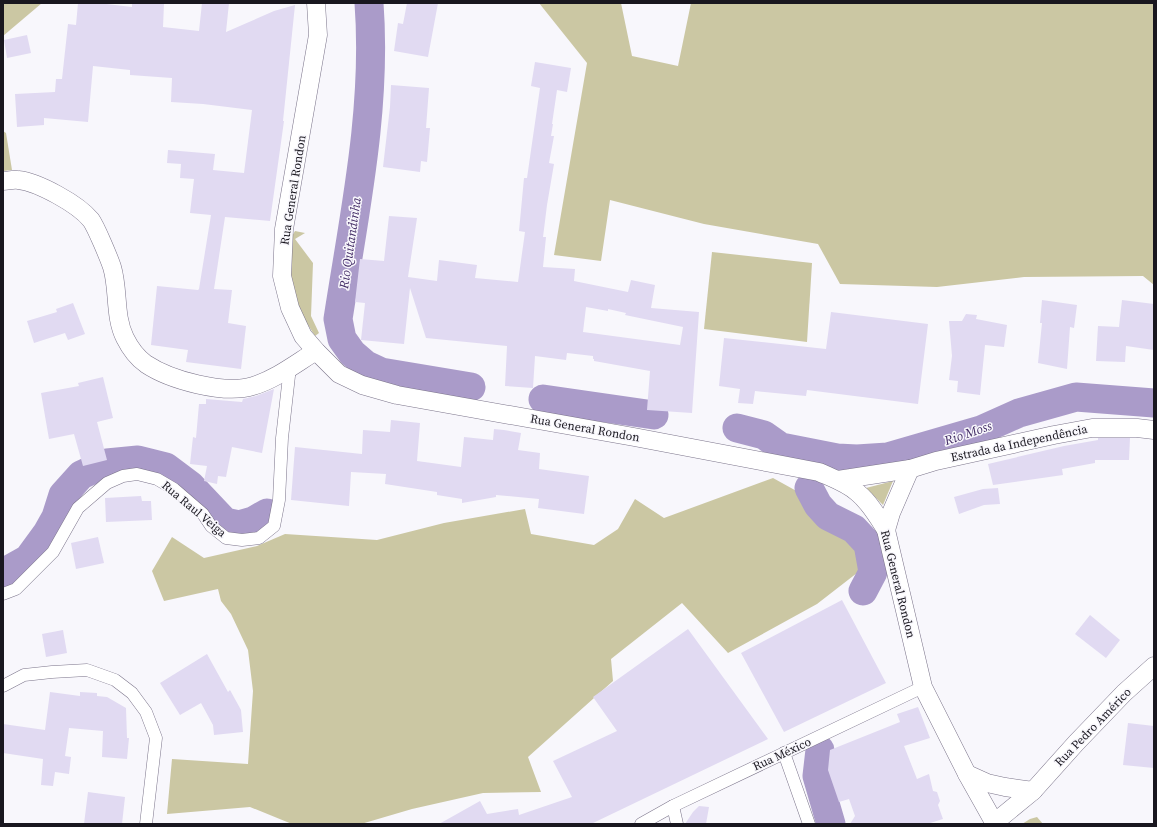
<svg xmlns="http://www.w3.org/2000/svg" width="1157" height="827" viewBox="0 0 1157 827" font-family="'Source Serif 4',serif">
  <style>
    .green { fill: #cbc7a3 }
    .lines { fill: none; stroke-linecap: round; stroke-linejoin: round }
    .river { stroke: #aa9bc9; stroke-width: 29 }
    .building { fill: #e1daf2; fill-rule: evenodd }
    .street-casing { stroke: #7c758b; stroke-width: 13 }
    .secondary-casing { stroke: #7c758b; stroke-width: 19 }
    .street { stroke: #fff; stroke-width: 12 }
    .secondary { stroke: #fff; stroke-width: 18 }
    .labels { text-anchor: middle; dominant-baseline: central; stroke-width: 3; stroke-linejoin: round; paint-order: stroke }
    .street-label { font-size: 12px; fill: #19171f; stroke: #f8f7fc }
    .water-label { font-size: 13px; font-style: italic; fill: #432d66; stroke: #f8f7fc }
  </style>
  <rect width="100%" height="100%" fill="#f8f7fc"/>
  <!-- green -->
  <g class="green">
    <path d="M 3,3 L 42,3 L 3,36 Z"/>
    <path d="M 539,3 L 621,3 L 632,56 L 678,66 L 691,3 L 1154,3 L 1154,285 L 1143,276 L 1024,277 L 937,287 L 840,284 L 818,244 L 704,224 L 610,200 L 601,261 L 554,255 L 587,63 Z"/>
    <path d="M 3,131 L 6,133 L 12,170 L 3,171 Z"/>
    <path d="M 295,231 L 305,233 L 295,239 L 313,263 L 311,316 L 319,333 L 315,336 L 303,317 L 295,296 L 289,274 L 291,238 Z"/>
    <path d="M 712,252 L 812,263 L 807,342 L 704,329 Z"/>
    <path d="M 773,478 L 829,509 L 866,566 L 817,604 L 728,653 L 682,603 L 611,659 L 613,681 L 528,757 L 541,792 L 483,793 L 412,809 L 361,824 L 292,824 L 250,807 L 167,814 L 172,759 L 248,764 L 253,691 L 248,650 L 231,614 L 221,601 L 218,589 L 164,601 L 152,571 L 172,537 L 204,558 L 257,546 L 285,534 L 377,540 L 444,523 L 525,509 L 531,534 L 594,545 L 618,529 L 635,499 L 664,518 Z"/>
    <path d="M 893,481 L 883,505 L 866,488 Z"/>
    <path d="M 1037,817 L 1043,824 L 1022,824 L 1030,819 Z"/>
  </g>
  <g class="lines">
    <!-- river -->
    <g class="river">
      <path d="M 369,3 C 377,109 354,215 338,319 L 342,339 L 352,353 L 366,365 L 381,372 L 471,387"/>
      <path d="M 543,399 L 654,415"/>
      <path d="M 737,428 L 764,435 L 781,447 L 837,458 L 857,459 L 888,457 L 981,430 L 1019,413 L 1076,397 L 1154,403"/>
      <path d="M 809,488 L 818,505 L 828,516 L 854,529 L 868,544 L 873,572 L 863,591"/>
      <path d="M 3,573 L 28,559 L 47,533 L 56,517 L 63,495 L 81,475 L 107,463 L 138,460 L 166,467 L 190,485 L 225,522 L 239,525 L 253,521 L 267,513"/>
      <path d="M 820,750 L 817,776 L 831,824"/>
    </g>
  </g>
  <!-- building -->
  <g class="building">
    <path d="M 78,3 L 98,3 L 132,7 L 132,3 L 164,4 L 163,27 L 199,31 L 202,3 L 229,3 L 226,32 L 274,11 L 295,5 L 283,121 L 284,121 L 270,221 L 225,217 L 214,289 L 232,290 L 228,323 L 246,326 L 241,369 L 186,362 L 188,350 L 151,345 L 157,286 L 198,290 L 199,289 L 211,215 L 190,213 L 194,179 L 180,178 L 181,164 L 167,163 L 168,150 L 215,154 L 213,170 L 244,173 L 252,110 L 203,104 L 171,102 L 172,78 L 130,75 L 130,70 L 93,66 L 88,122 L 44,118 L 44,125 L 17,127 L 15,94 L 55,92 L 56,79 L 62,79 L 68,24 L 76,25 Z"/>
    <path d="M 407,3 L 438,3 L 428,57 L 394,51 L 398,23 L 403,24 Z"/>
    <path d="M 27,35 L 31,53 L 7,58 L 4,40 Z"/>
    <path d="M 535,62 L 571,68 L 567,92 L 557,90 L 552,124 L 553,124 L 551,136 L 554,136 L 549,163 L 554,164 L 547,205 L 543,237 L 546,237 L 543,267 L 575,269 L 574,281 L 628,292 L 631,280 L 655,285 L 651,308 L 699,312 L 692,413 L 647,410 L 650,371 L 594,361 L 594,359 L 593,359 L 593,356 L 567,353 L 566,360 L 535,356 L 533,388 L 505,386 L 507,346 L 426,338 L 410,288 L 404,344 L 361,340 L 365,303 L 355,302 L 360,259 L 384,261 L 389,216 L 417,218 L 408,277 L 437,281 L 439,260 L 477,265 L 475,278 L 518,282 L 525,232 L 519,231 L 524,178 L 527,178 L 540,88 L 531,86 ZM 586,307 L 608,311 L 608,309 L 626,313 L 625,315 L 683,327 L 680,345 L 583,332 Z"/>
    <path d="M 391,85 L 429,88 L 426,128 L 430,128 L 427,162 L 421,161 L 420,172 L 383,167 L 390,107 Z"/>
    <path d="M 1042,300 L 1077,305 L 1074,328 L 1070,327 L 1067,369 L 1038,363 L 1042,323 L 1040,323 Z"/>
    <path d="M 1122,300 L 1154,304 L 1154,350 L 1126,346 L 1125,362 L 1096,361 L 1098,326 L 1119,327 Z"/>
    <path d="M 73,303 L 85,334 L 68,340 L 65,333 L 34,343 L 27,321 L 57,312 L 56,309 Z"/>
    <path d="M 831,312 L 928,324 L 918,404 L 807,390 L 806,396 L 755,391 L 753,404 L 738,403 L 740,389 L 719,386 L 724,338 L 826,349 Z"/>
    <path d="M 966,314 L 977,315 L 976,319 L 1007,325 L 1004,347 L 985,345 L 980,395 L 957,392 L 958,381 L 949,380 L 952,356 L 949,321 L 962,321 Z"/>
    <path d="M 103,377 L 113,418 L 97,422 L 107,460 L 83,466 L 74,434 L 49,439 L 41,393 L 79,386 L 78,383 Z"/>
    <path d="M 274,389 L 262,453 L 232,447 L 226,477 L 218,476 L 217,484 L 204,481 L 207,466 L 190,464 L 193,437 L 196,438 L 199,404 L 206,404 L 206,399 L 242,402 L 243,399 L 256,396 Z"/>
    <path d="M 391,420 L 420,423 L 417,461 L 461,467 L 464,437 L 493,440 L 494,429 L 504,430 L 521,433 L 518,450 L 540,453 L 539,469 L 589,476 L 584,514 L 538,508 L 539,499 L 496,495 L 496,497 L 462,503 L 462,499 L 437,495 L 437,492 L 385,484 L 386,474 L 351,472 L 349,506 L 291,500 L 295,447 L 362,454 L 363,430 L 390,432 Z"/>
    <path d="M 1098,438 L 1130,438 L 1129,460 L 1095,460 L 1095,463 L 1062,469 L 1063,475 L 993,485 L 988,464 L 1064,446 L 1098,440 Z"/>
    <path d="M 998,488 L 1000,504 L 984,505 L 959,514 L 954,497 L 983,489 Z"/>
    <path d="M 141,496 L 142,501 L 151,501 L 152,520 L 106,522 L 105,498 Z"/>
    <path d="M 98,537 L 104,563 L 76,569 L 71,543 Z"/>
    <path d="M 842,600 L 886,683 L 784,732 L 741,653 Z"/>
    <path d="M 1090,615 L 1120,640 L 1106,658 L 1075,634 Z"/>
    <path d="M 688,629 L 768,739 L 591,824 L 439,824 L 480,801 L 487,814 L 518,809 L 519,815 L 572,797 L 553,761 L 617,731 L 593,697 Z"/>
    <path d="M 63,630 L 67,653 L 46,657 L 42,634 Z"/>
    <path d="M 207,654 L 228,692 L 230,690 L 241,710 L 243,732 L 214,735 L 213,725 L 201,703 L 180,715 L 160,683 Z"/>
    <path d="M 50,692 L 80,696 L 80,692 L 97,693 L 97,696 L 107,697 L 126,708 L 127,738 L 129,738 L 127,759 L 102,757 L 103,731 L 69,728 L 65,756 L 71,757 L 69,774 L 55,772 L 53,786 L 41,785 L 43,759 L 3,753 L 3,724 L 45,730 Z"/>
    <path d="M 918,707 L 930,738 L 904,746 L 917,779 L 929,774 L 933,791 L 937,792 L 940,801 L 938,805 L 943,819 L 927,824 L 850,824 L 855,816 L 849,799 L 839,802 L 828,770 L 830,750 L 900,722 L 897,714 Z"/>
    <path d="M 1128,723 L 1154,726 L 1154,768 L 1123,765 Z"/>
    <path d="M 88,792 L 125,797 L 122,824 L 84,824 Z"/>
    <path d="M 699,806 L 709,807 L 706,824 L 685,824 L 693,812 Z"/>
  </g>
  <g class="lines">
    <defs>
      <g id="street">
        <path d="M 3,594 L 16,589 L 53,552 L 78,508 L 107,483 L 123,476 L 137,474 L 157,479 L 174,489 L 203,514 L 211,526 L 226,538 L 242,540 L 259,538 L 274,526 L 279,500 L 282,438 L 290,367"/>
        <path d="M 3,686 L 24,675 L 52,672 L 87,670 L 115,680 L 132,693 L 146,712 L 156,738 L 146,824"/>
        <path d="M 784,753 L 809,824"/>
        <path d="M 673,806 L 677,824"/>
        <path d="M 641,824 L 673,806 L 923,687"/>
      </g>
      <g id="secondary">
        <path d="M 316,3 L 318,35 L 284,229 L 282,276 L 290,308 L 303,336 L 316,351 L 339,374 L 362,385 L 397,395 L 634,437 L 819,472 C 832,478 847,483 858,493 C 870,503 878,517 886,530 L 923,687 L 967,774 L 995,824"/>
        <path d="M 3,181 C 8,181 13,179 18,180 C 38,182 78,204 91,220 C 96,227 109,258 112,267 C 119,290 114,316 125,338 C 130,348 136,357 146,364 C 170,380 224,395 253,386 C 276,379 295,364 316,351"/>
        <path d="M 838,480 L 910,469 L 936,461 L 1054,435 L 1092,428 L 1137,428 L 1154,430"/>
        <path d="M 886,530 L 891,513 L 910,469"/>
        <path d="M 967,774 L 987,783 L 1005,787 L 1033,791"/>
        <path d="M 994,823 L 1033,791 L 1076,743 L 1124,693 L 1154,666"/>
      </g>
    </defs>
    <!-- street casing -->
    <use href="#street" class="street-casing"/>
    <!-- secondary casing -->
    <use href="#secondary" class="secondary-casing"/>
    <!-- street -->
    <use href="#street" class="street"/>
    <!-- secondary -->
    <use href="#secondary" class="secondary"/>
  </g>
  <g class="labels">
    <!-- street labels -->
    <g class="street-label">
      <text transform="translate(293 190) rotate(-81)">Rua General Rondon</text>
      <text transform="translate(585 428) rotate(10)">Rua General Rondon</text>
      <text transform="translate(1019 443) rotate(-12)">Estrada da Independência</text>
      <text transform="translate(194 509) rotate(40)">Rua Raul Veiga</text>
      <text transform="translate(898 584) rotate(76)">Rua General Rondon</text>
      <text transform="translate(1093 727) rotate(-46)">Rua Pedro Américo</text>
      <text transform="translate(782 754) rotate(-25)">Rua México</text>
    </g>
    <!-- water labels -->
    <g class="water-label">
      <text transform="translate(350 243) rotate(-82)">Rio Quitandinha</text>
      <text transform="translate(968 433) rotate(-19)">Rio Moss</text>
    </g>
  </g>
  <!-- border -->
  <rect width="1157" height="827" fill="none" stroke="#19171f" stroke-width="8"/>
</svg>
